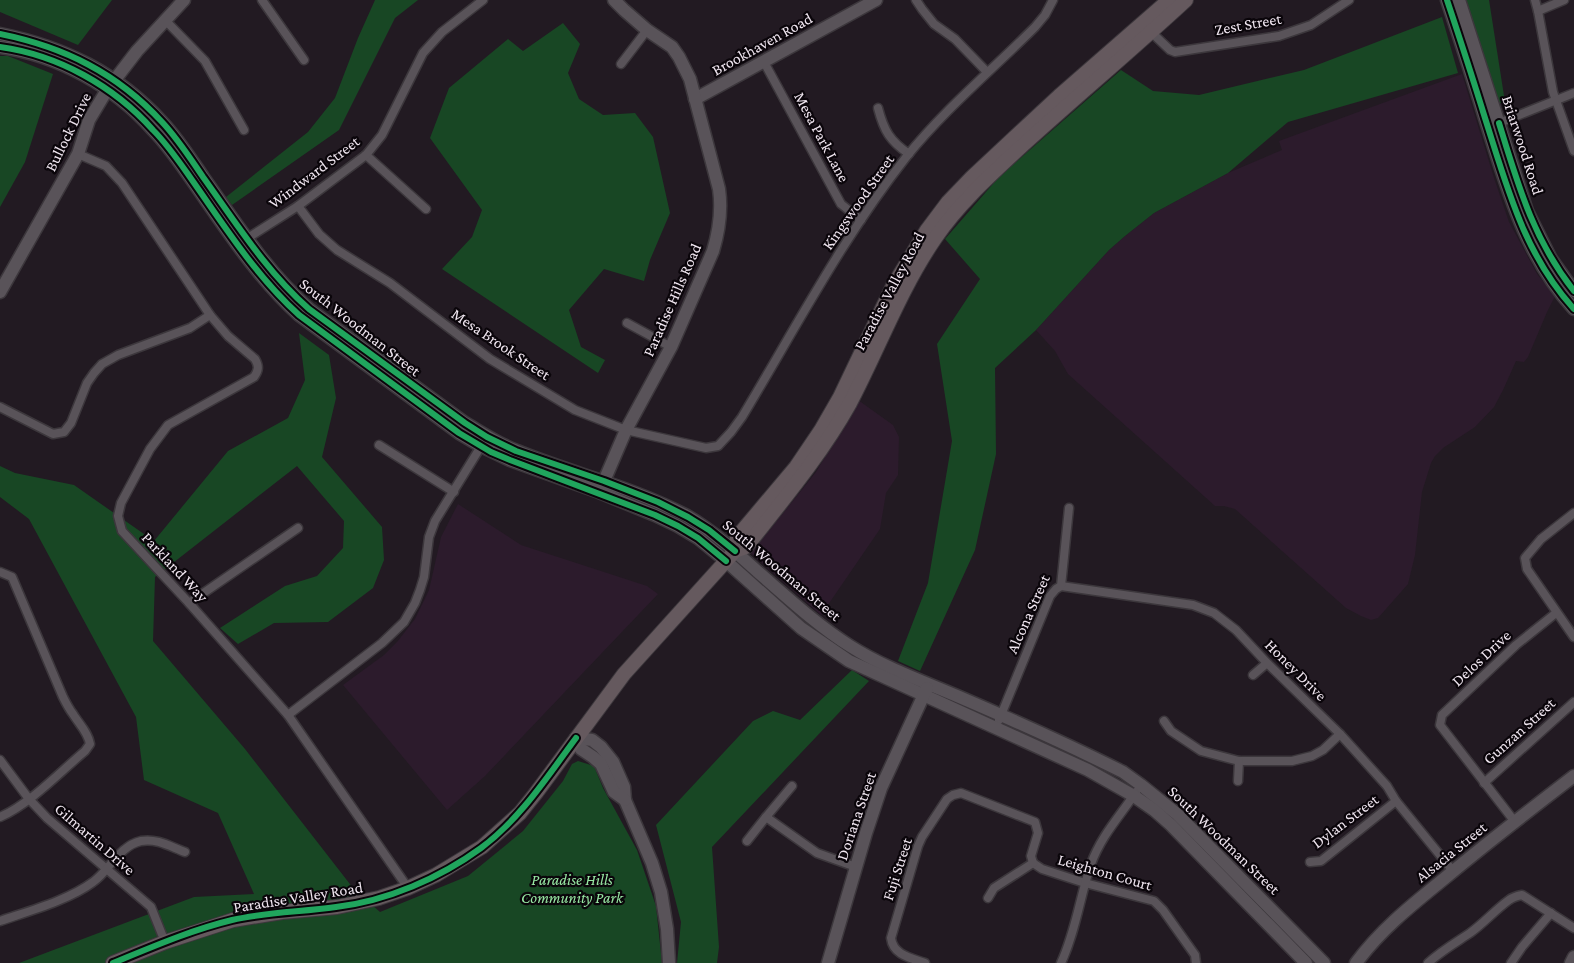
<svg xmlns="http://www.w3.org/2000/svg" width="1574" height="963" viewBox="0 0 1574 963" font-family="'Crimson Pro',serif">
  <style>
    .built { fill: #2c1b2c }
    .green { fill: #184724 }
    .lines { fill: none; stroke-linecap: round; stroke-linejoin: round }
    .street-casing { stroke: #3c373c; stroke-width: 11 }
    .secondary-casing { stroke: #3c373c; stroke-width: 15 }
    .primary-casing { stroke: #3c373c; stroke-width: 16 }
    .street { stroke: #595359; stroke-width: 8 }
    .secondary { stroke: #595359; stroke-width: 12 }
    .primary { stroke: #65595e; stroke-width: 14 }
    .cycleway-casing { stroke: #0a050a; stroke-width: 10 }
    .cycleway { stroke: #20a55d; stroke-width: 6 }
    .labels { text-anchor: middle; dominant-baseline: central; stroke-width: 4.5; stroke-linejoin: round; paint-order: stroke }
    .street-label { font-size: 16px; fill: #f0e6f0; stroke: #0a050a }
    .park-label { font-size: 16px; font-style: italic; fill: #98e9a4; stroke: #0a050a }
  </style>
  <rect width="100%" height="100%" fill="#221a22"/>
  <!-- built -->
  <g class="built">
    <path d="M 1462,74 L 1494,178 L 1509,222 L 1537,274 L 1555,296 L 1547,312 L 1528,357 L 1524,362 L 1516,361 L 1503,390 L 1494,407 L 1475,427 L 1443,448 L 1435,456 L 1431,463 L 1422,492 L 1415,555 L 1408,584 L 1378,618 L 1371,620 L 1361,616 L 1346,608 L 1235,509 L 1224,506 L 1215,506 L 1068,374 L 1055,351 L 1036,330 L 1109,250 L 1125,236 L 1154,213 L 1228,173 L 1282,150 L 1279,141 Z"/>
    <path d="M 858,400 L 893,425 L 899,437 L 898,475 L 886,493 L 880,529 L 821,615 L 751,553 L 816,472 Z"/>
    <path d="M 458,504 L 521,545 L 647,586 L 658,594 L 485,776 L 447,810 L 343,685 L 384,655 L 397,642 L 415,619 L 429,590 L 441,537 Z"/>
  </g>
  <!-- green -->
  <g class="green">
    <path d="M 0,0 L 112,0 L 78,45 L 0,12 Z"/>
    <path d="M 375,0 L 418,0 L 395,18 L 339,130 L 232,205 L 226,197 L 308,132 L 335,98 L 358,38 Z"/>
    <path d="M 1465,0 L 1489,0 L 1505,102 L 1497,104 Z"/>
    <path d="M 1442,17 L 1458,73 L 1288,122 L 1228,173 L 1154,213 L 1125,236 L 1109,250 L 1036,330 L 995,368 L 996,454 L 975,550 L 920,671 L 898,661 L 928,583 L 952,441 L 937,344 L 980,279 L 945,239 L 999,177 L 1121,70 L 1153,91 L 1199,95 L 1304,70 Z"/>
    <path d="M 563,23 L 580,44 L 568,73 L 579,99 L 603,115 L 635,113 L 653,137 L 670,213 L 650,260 L 644,281 L 604,269 L 569,310 L 581,347 L 605,360 L 598,373 L 442,269 L 472,237 L 482,210 L 430,138 L 449,88 L 508,39 L 523,51 Z"/>
    <path d="M 0,56 L 8,56 L 53,74 L 25,162 L 0,207 Z"/>
    <path d="M 299,333 L 329,355 L 336,398 L 322,457 L 382,527 L 384,560 L 373,588 L 328,622 L 274,623 L 238,644 L 220,628 L 285,586 L 317,576 L 343,548 L 344,521 L 297,466 L 155,577 L 153,641 L 245,749 L 353,888 L 380,912 L 468,876 L 523,831 L 563,781 L 572,764 L 578,761 L 594,766 L 603,788 L 637,850 L 656,906 L 662,963 L 19,963 L 194,897 L 254,894 L 218,813 L 144,780 L 136,717 L 29,519 L 0,497 L 0,466 L 15,473 L 74,485 L 154,541 L 228,451 L 288,418 L 305,380 Z"/>
    <path d="M 852,670 L 869,681 L 712,847 L 719,947 L 717,963 L 677,963 L 681,922 L 656,825 L 753,721 L 773,711 L 800,720 Z"/>
  </g>
  <g class="lines">
    <defs>
      <g id="street">
        <path d="M 262,0 L 304,60"/>
        <path d="M 916,0 L 922,9 L 934,24 L 955,39 L 987,72"/>
        <path d="M 1535,0 L 1538,11 L 1553,92 L 1574,151"/>
        <path d="M 1538,11 L 1564,0"/>
        <path d="M 166,21 L 205,61 L 244,130"/>
        <path d="M 1151,32 L 1170,50 L 1175,52 L 1279,36 L 1311,25 L 1349,0"/>
        <path d="M 764,62 L 841,204 L 861,220"/>
        <path d="M 621,64 L 647,30"/>
        <path d="M 878,108 C 884,131 890,141 909,154"/>
        <path d="M 1494,125 L 1574,93"/>
        <path d="M 78,154 L 106,166 L 122,183 L 210,315 L 228,336 L 255,359 C 259,366 259,370 254,377 L 168,425 L 150,449 L 121,503 L 118,516 L 122,531 L 189,603 L 288,715 L 408,888"/>
        <path d="M 366,155 L 426,209"/>
        <path d="M 298,206 L 319,234 L 337,250 L 390,283 L 490,359 L 575,410 L 626,430 L 706,448 L 718,446 L 731,432 L 742,417 C 795,329 843,237 907,156 C 945,109 992,70 1035,27 L 1045,15 L 1053,0"/>
        <path d="M 243,241 L 298,206 L 366,155 L 382,135 L 423,53 L 442,32 L 483,0"/>
        <path d="M 627,323 L 671,347"/>
        <path d="M 0,407 L 53,434 L 64,432 L 71,423 L 87,383 L 94,373 L 102,364 L 118,355 L 190,328 L 210,315"/>
        <path d="M 379,445 L 454,492"/>
        <path d="M 1574,513 L 1541,539 L 1525,558 L 1527,569 L 1574,637"/>
        <path d="M 0,572 L 12,577 L 63,697 C 66,703 69,709 73,714 C 79,724 88,732 90,744 L 85,751 C 60,772 30,804 0,817"/>
        <path d="M 1061,586 L 1193,605 L 1214,613 L 1236,630 L 1267,663 L 1340,734 L 1387,786 L 1396,801 L 1453,871"/>
        <path d="M 189,603 L 298,528"/>
        <path d="M 1253,675 L 1267,663"/>
        <path d="M 288,715 L 382,643 L 404,622 L 415,603 L 420,590 L 424,577 L 429,537 L 435,521 L 483,443"/>
        <path d="M 999,720 L 1050,596 L 1056,589 L 1061,586 L 1069,508"/>
        <path d="M 1164,721 L 1171,731 L 1201,751 L 1239,761 L 1292,761 L 1312,756 L 1323,750 L 1340,734"/>
        <path d="M 0,760 L 29,799 L 47,818 L 151,907 L 165,942"/>
        <path d="M 1238,781 L 1239,761"/>
        <path d="M 1484,783 L 1574,702"/>
        <path d="M 792,786 L 766,817 L 817,853 L 856,867"/>
        <path d="M 1515,822 L 1440,725 L 1442,715 L 1516,645 L 1556,613"/>
        <path d="M 747,841 L 766,817"/>
        <path d="M 1310,862 L 1321,861 L 1396,801"/>
        <path d="M 1033,863 L 1042,869 L 1085,883 L 1154,901 L 1163,910 L 1195,955 L 1196,963"/>
        <path d="M 988,898 L 994,888 L 1033,863"/>
        <path d="M 0,921 C 29,911 69,900 93,882 C 110,870 119,846 141,841 C 157,838 171,847 185,852"/>
        <path d="M 925,963 C 911,958 893,955 891,938 L 918,846 L 922,837 L 947,799 L 953,795 L 961,793 L 1035,822 L 1038,833 L 1031,856 L 1033,863"/>
        <path d="M 1061,963 C 1076,931 1080,896 1091,864 C 1101,836 1120,816 1136,792"/>
        <path d="M 1428,963 C 1441,951 1455,943 1470,933 C 1484,923 1495,910 1509,900 C 1513,897 1517,896 1522,895 L 1574,928"/>
        <path d="M 1511,963 L 1522,947 L 1551,913"/>
      </g>
      <g id="secondary">
        <path d="M 1447,0 C 1460,39 1473,79 1485,118 C 1507,187 1524,254 1574,309"/>
        <path d="M 1459,0 L 1527,211 L 1551,259 L 1574,291"/>
        <path d="M 0,34 C 64,47 117,73 162,122 C 178,139 190,158 203,177 C 236,223 266,271 309,309 L 465,423 C 482,433 498,444 517,451 C 573,474 632,487 687,516 C 713,531 736,552 758,572 C 788,598 817,625 850,646 C 883,667 922,681 957,696 C 1013,720 1069,745 1123,772 L 1141,785 L 1177,814 L 1324,963"/>
        <path d="M 0,47 C 58,55 114,86 153,130 C 168,145 180,163 192,180 C 225,227 256,276 299,315 L 459,433 L 481,446 L 510,460 L 599,492 L 655,515 L 678,526 L 698,538 L 726,561 L 801,628 L 849,661 L 1088,770 L 1134,796 L 1154,810 L 1171,825 L 1306,963"/>
        <path d="M 695,99 L 876,0"/>
        <path d="M 0,292 L 78,154 L 89,120 L 107,90 L 137,51 L 184,0"/>
        <path d="M 601,488 L 626,430 L 671,347 L 713,251 C 719,231 722,210 719,189 L 690,79 L 679,57 L 672,47 L 647,30 L 624,10 L 614,0"/>
        <path d="M 576,738 L 592,740 L 601,747 L 613,762 L 624,787 L 625,800 L 652,863 L 661,892 L 667,929 L 669,963"/>
        <path d="M 576,738 L 581,749 L 593,757 L 601,764 L 614,792 L 625,800"/>
        <path d="M 828,963 L 866,833 L 881,788 L 927,688"/>
        <path d="M 1356,963 C 1381,929 1413,904 1445,878 C 1487,843 1531,809 1574,776"/>
        <path d="M 1571,963 L 1574,957"/>
      </g>
      <g id="primary">
        <path d="M 735,551 L 737,537 L 796,467 L 821,430 L 840,397 L 893,286 L 927,230 L 948,202 L 972,177 L 1059,96 L 1169,0"/>
        <path d="M 113,963 L 165,942 L 233,920 L 282,912 L 337,907 L 379,898 L 408,888 L 436,875 L 482,847 L 520,813 L 536,793 L 624,674 L 735,551 L 746,547 C 783,500 821,455 850,403 C 879,348 900,289 936,237 C 960,202 992,174 1023,145 C 1077,96 1133,49 1186,0"/>
      </g>
    </defs>
    <!-- street casing -->
    <use href="#street" class="street-casing"/>
    <!-- secondary casing -->
    <use href="#secondary" class="secondary-casing"/>
    <!-- primary casing -->
    <use href="#primary" class="primary-casing"/>
    <!-- street -->
    <use href="#street" class="street"/>
    <!-- secondary -->
    <use href="#secondary" class="secondary"/>
    <!-- primary -->
    <use href="#primary" class="primary"/>
    <defs>
      <g id="cycleway">
        <path d="M 1447,0 C 1460,39 1473,79 1485,118 C 1507,187 1524,254 1574,309"/>
        <path d="M 0,34 C 64,47 117,73 162,122 C 178,139 190,158 203,177 C 236,223 266,271 309,309 L 465,423 L 487,437 L 516,451 L 604,481 L 658,502 L 688,517 L 709,530 L 735,551"/>
        <path d="M 0,47 C 58,55 114,86 153,130 C 168,145 180,163 192,180 C 225,227 256,276 299,315 L 459,433 L 491,452 L 510,460 L 655,515 L 678,526 L 698,538 L 726,561"/>
        <path d="M 1499,123 C 1518,185 1533,239 1574,291"/>
        <path d="M 113,963 C 152,947 191,930 232,920 C 266,912 301,912 336,907 C 387,901 440,878 481,848 C 521,818 547,777 576,738"/>
      </g>
    </defs>
    <!-- cycleway casing -->
    <use href="#cycleway" class="cycleway-casing"/>
    <!-- cycleway -->
    <use href="#cycleway" class="cycleway"/>
  </g>
  <g class="labels">
    <!-- street labels -->
    <g class="street-label">
      <text transform="translate(1248 24) rotate(-10)">Zest Street</text>
      <text transform="translate(762 44) rotate(-29)">Brookhaven Road</text>
      <text transform="translate(68 132) rotate(-64)">Bullock Drive</text>
      <text transform="translate(822 137) rotate(62)">Mesa Park Lane</text>
      <text transform="translate(1523 145) rotate(72)">Briarwood Road</text>
      <text transform="translate(314 172) rotate(-37)">Windward Street</text>
      <text transform="translate(858 202) rotate(-55)">Kingswood Street</text>
      <text transform="translate(889 291) rotate(-62)">Paradise Valley Road</text>
      <text transform="translate(672 300) rotate(-66)">Paradise Hills Road</text>
      <text transform="translate(360 327) rotate(38)">South Woodman Street</text>
      <text transform="translate(501 344) rotate(34)">Mesa Brook Street</text>
      <text transform="translate(175 567) rotate(47)">Parkland Way</text>
      <text transform="translate(782 570) rotate(40)">South Woodman Street</text>
      <text transform="translate(1028 614) rotate(-66)">Alcona Street</text>
      <text transform="translate(1481 658) rotate(-43)">Delos Drive</text>
      <text transform="translate(1296 670) rotate(45)">Honey Drive</text>
      <text transform="translate(1519 731) rotate(-42)">Gunzan Street</text>
      <text transform="translate(856 816) rotate(-71)">Doriana Street</text>
      <text transform="translate(1345 821) rotate(-37)">Dylan Street</text>
      <text transform="translate(95 839) rotate(41)">Gilmartin Drive</text>
      <text transform="translate(1224 840) rotate(44)">South Woodman Street</text>
      <text transform="translate(1451 852) rotate(-39)">Alsacia Street</text>
      <text transform="translate(897 869) rotate(-72)">Fuji Street</text>
      <text transform="translate(1105 872) rotate(16)">Leighton Court</text>
      <text transform="translate(298 897) rotate(-9)">Paradise Valley Road</text>
    </g>
    <!-- park labels -->
    <g class="park-label">
      <text x="572" y="879">Paradise Hills<tspan x="572" dy="18">Community Park</tspan></text>
    </g>
  </g>
</svg>
